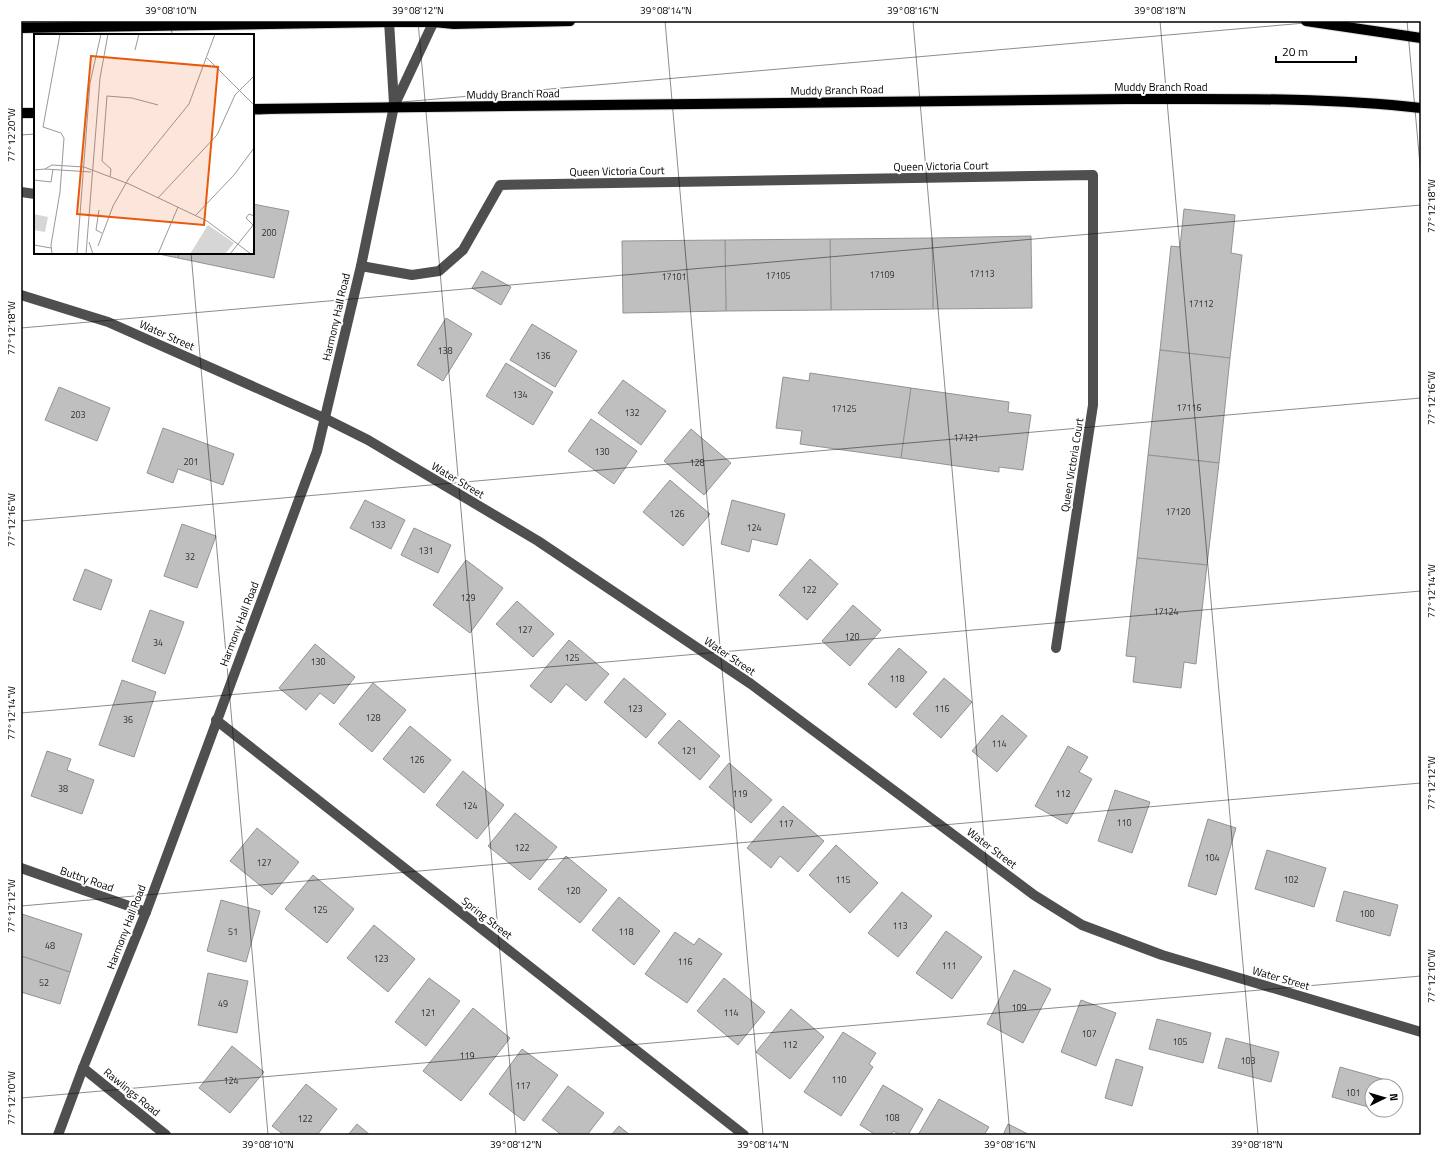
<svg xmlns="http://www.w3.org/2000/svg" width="1442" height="1156" viewBox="0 0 1442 1156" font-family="'Titillium Web',sans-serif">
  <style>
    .building { fill: #bfbfbf; stroke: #939393 }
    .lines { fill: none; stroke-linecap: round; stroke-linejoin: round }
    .major-casing { stroke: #dbdbdb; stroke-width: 12 }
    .minor { stroke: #4f4f4f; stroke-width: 10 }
    .major { stroke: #000; stroke-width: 10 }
    .ticks { fill: none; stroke: #000; stroke-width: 1; stroke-opacity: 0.45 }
    .labels { text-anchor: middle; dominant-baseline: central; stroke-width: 4; stroke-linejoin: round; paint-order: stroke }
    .number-label { font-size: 9px; fill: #303030 }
    .street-label { font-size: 11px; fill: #000; stroke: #fff }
    .inset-road { fill: none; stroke: #999; stroke-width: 1 }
    .view { fill: #e8590c; fill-opacity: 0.15; stroke: #e8590c; stroke-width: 2 }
    .inset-edge { fill: none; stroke: #000; stroke-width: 2 }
    .neatline { fill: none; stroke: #000; stroke-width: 1.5 }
    .ticks-label { font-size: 10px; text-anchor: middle; fill: #000 }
  </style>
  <rect width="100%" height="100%" fill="#fff"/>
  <!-- building -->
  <g class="building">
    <path d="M 253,204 L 289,211 L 274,278 L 178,258 L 179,253 L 253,253 Z"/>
    <path d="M 1184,209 L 1235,215 L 1231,253 L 1242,255 L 1230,358 L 1160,350 L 1171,246 L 1180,247 Z"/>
    <path d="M 1031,236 L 1032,308 L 933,309 L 932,238 Z"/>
    <path d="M 932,238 L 933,309 L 831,310 L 830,239 Z"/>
    <path d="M 830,239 L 831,310 L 726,311 L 725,240 Z"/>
    <path d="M 725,240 L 726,311 L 623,313 L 622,241 Z"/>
    <path d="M 154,253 L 179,253 L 178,258 Z"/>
    <path d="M 482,271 L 511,287 L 501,305 L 472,288 Z"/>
    <path d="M 446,318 L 472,334 L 443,381 L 417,365 Z"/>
    <path d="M 532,324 L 577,351 L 555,387 L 510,360 Z"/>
    <path d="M 1160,350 L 1230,358 L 1219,463 L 1148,455 Z"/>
    <path d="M 506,363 L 553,392 L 533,425 L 486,396 Z"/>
    <path d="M 810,373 L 911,388 L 901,458 L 800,444 L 802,431 L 776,428 L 783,377 L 809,381 Z"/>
    <path d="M 623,380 L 666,411 L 641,445 L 598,413 Z"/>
    <path d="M 59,387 L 110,408 L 97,441 L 45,420 Z"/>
    <path d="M 911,388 L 1009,402 L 1008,412 L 1031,415 L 1023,470 L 999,467 L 999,472 L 901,458 Z"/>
    <path d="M 591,419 L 637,451 L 614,484 L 568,451 Z"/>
    <path d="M 163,428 L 234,454 L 223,485 L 178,469 L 173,483 L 147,473 Z"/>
    <path d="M 691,429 L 731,463 L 704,495 L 664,461 Z"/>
    <path d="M 1148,455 L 1219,463 L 1207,565 L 1137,558 Z"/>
    <path d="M 670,480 L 710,514 L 683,546 L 643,512 Z"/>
    <path d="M 365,500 L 405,520 L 391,549 L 350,528 Z"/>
    <path d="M 732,500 L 785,514 L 777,545 L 752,539 L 749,552 L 721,544 Z"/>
    <path d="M 182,524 L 216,536 L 197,588 L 164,576 Z"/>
    <path d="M 414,528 L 451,545 L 438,573 L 401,555 Z"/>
    <path d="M 1137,558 L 1207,565 L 1196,664 L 1184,662 L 1181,688 L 1133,682 L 1136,657 L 1126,656 Z"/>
    <path d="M 810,559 L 838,584 L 807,620 L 779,595 Z"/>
    <path d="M 466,560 L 503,588 L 470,633 L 433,605 Z"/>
    <path d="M 85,569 L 112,580 L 101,610 L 73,600 Z"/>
    <path d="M 517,601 L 554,634 L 533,657 L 496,624 Z"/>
    <path d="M 853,605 L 881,630 L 850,666 L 822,641 Z"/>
    <path d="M 150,610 L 184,622 L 165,674 L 132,661 Z"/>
    <path d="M 569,640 L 609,674 L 586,701 L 566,684 L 551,703 L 530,686 Z"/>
    <path d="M 315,644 L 355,677 L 334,704 L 320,693 L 306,710 L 279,688 Z"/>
    <path d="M 899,648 L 927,672 L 896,708 L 868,684 Z"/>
    <path d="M 624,678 L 666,714 L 646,738 L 604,702 Z"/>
    <path d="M 944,678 L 972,702 L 941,738 L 913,714 Z"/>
    <path d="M 122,680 L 156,692 L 134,757 L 99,745 Z"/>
    <path d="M 373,683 L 406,710 L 372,752 L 339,724 Z"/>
    <path d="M 1002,715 L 1027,736 L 997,772 L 972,751 Z"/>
    <path d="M 679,720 L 720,756 L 700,780 L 658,743 Z"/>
    <path d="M 410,726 L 451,760 L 424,793 L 383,759 Z"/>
    <path d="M 1068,746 L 1088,757 L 1079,772 L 1092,779 L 1067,824 L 1035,806 Z"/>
    <path d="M 47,751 L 71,759 L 67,770 L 94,780 L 82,814 L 31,796 Z"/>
    <path d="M 729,763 L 772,800 L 751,823 L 709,787 Z"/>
    <path d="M 463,771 L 504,805 L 477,839 L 436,805 Z"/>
    <path d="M 1115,790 L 1150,802 L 1132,853 L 1098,841 Z"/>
    <path d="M 783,806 L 824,841 L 798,872 L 780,856 L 771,868 L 747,848 Z"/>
    <path d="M 515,813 L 557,847 L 530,880 L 488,846 Z"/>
    <path d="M 1208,819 L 1236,828 L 1216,895 L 1188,886 Z"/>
    <path d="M 257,828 L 299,862 L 272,895 L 230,861 Z"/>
    <path d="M 836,845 L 878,883 L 850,913 L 809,875 Z"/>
    <path d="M 1267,850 L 1326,868 L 1314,907 L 1255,889 Z"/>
    <path d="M 566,856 L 607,890 L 580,923 L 538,889 Z"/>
    <path d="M 313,875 L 354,909 L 327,943 L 285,909 Z"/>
    <path d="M 1344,891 L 1398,905 L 1390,936 L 1336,921 Z"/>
    <path d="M 902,892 L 932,916 L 898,957 L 868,933 Z"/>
    <path d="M 619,897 L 660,931 L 634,965 L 592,930 Z"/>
    <path d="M 221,900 L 260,911 L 246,962 L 207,951 Z"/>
    <path d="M 22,914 L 82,934 L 70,972 L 21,956 Z"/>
    <path d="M 374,925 L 415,959 L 388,992 L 347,958 Z"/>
    <path d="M 946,931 L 982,957 L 952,999 L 916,973 Z"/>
    <path d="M 675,932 L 694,945 L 699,938 L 722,954 L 687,1003 L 645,974 Z"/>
    <path d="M 21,956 L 70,972 L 60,1004 L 21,992 Z"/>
    <path d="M 1014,970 L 1051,989 L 1023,1043 L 987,1024 Z"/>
    <path d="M 208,973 L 248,981 L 237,1033 L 198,1025 Z"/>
    <path d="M 429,978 L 460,1001 L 426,1046 L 395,1022 Z"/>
    <path d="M 724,978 L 765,1012 L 738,1045 L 697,1011 Z"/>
    <path d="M 1081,1000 L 1116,1013 L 1096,1066 L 1061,1052 Z"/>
    <path d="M 473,1008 L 510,1038 L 461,1101 L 423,1071 Z"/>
    <path d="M 791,1009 L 824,1037 L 790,1079 L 756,1052 Z"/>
    <path d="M 1157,1019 L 1211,1033 L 1203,1063 L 1149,1049 Z"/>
    <path d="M 843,1032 L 876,1053 L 869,1064 L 873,1067 L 841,1116 L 804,1092 Z"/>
    <path d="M 1226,1038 L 1279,1052 L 1271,1082 L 1218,1068 Z"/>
    <path d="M 232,1046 L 264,1072 L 230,1113 L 199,1088 Z"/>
    <path d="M 522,1049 L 558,1075 L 524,1121 L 489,1094 Z"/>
    <path d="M 1116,1059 L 1143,1067 L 1132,1106 L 1105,1098 Z"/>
    <path d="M 1340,1067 L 1393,1082 L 1392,1086 L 1372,1086 L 1372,1108 L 1332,1097 Z"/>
    <path d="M 306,1084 L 337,1109 L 317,1135 L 284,1135 L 272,1126 Z"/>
    <path d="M 883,1085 L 923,1109 L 908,1135 L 901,1135 L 893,1131 L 891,1135 L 876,1135 L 860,1125 Z"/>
    <path d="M 568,1086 L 604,1113 L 587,1135 L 562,1135 L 542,1120 Z"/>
    <path d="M 939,1099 L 989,1127 L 984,1135 L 918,1135 Z"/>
    <path d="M 357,1124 L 370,1135 L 348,1135 Z"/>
    <path d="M 1008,1124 L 1030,1135 L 1003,1135 Z"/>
    <path d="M 619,1126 L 630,1135 L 611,1135 Z"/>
  </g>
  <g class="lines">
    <defs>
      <g id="major">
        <path d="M 1306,21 L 1421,38"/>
        <path d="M 21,28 L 389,22 L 434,22 L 454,24 L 570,21"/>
        <path d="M 253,109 L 1126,99 C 1224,99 1323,97 1421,108"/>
        <path d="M 21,113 L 35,113"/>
      </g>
    </defs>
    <!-- major casing -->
    <use href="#major" class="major-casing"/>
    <!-- minor -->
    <g class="minor">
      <path d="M 389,21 L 394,104"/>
      <path d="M 21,192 L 35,194"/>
      <path d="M 361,266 L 412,275 L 439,271 L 463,250 L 500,185 L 1093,175 L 1093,405 L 1056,648"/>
      <path d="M 21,295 L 108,322 L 324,418 L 368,440 L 538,541 L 751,684 L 1034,895 L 1082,925 L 1162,955 L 1421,1032"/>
      <path d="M 216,720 L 744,1135"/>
      <path d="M 21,868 L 146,912"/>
      <path d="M 83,1068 L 166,1135"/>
      <path d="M 58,1135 L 83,1068 L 146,912 L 317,451 L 361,266 L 394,106 L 434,21"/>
    </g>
    <!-- major -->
    <use href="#major" class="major"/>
  </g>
  <!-- ticks -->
  <path class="ticks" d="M 171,21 L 172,35M 418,21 L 516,1135M 665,21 L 763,1135M 913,21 L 1010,1135M 1160,21 L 1258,1135M 1407,21 L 1421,176M 253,115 L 1328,21M 21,135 L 35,134M 191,253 L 268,1135M 21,328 L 1421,205M 21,521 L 1421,398M 21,713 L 1421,591M 21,906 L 1421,783M 21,1098 L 1421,976"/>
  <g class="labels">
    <!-- number labels -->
    <g class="number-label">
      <text x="269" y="232">200</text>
      <text x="982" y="273">17113</text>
      <text x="882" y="274">17109</text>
      <text x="778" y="275">17105</text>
      <text x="674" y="276">17101</text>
      <text x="1201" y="303">17112</text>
      <text x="445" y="350">138</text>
      <text x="543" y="355">136</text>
      <text x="520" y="394">134</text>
      <text x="1189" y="407">17116</text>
      <text x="844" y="408">17125</text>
      <text x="632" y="412">132</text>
      <text x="78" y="414">203</text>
      <text x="966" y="437">17121</text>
      <text x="602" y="451">130</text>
      <text x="191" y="461">201</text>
      <text x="697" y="462">128</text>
      <text x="1178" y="511">17120</text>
      <text x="677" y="513">126</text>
      <text x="378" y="524">133</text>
      <text x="754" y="527">124</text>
      <text x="426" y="550">131</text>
      <text x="190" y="556">32</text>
      <text x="809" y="589">122</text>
      <text x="468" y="597">129</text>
      <text x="1166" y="611">17124</text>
      <text x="525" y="629">127</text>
      <text x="852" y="636">120</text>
      <text x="158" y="642">34</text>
      <text x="572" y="657">125</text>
      <text x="318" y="661">130</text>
      <text x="897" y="678">118</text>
      <text x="635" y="708">123</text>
      <text x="942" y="708">116</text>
      <text x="373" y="717">128</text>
      <text x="128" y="719">36</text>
      <text x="999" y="743">114</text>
      <text x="689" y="750">121</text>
      <text x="417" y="759">126</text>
      <text x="63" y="788">38</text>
      <text x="740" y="793">119</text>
      <text x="1063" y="793">112</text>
      <text x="470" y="805">124</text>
      <text x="1124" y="822">110</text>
      <text x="786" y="823">117</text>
      <text x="522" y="847">122</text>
      <text x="1212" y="857">104</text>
      <text x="264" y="862">127</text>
      <text x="843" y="879">115</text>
      <text x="1291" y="879">102</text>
      <text x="573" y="890">120</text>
      <text x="320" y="909">125</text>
      <text x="1367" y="913">100</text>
      <text x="900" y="925">113</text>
      <text x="233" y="931">51</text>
      <text x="626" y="931">118</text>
      <text x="50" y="945">48</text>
      <text x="381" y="958">123</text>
      <text x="685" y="961">116</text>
      <text x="949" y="965">111</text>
      <text x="44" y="982">52</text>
      <text x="223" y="1003">49</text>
      <text x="1019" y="1007">109</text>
      <text x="428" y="1012">121</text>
      <text x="731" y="1012">114</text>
      <text x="1089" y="1033">107</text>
      <text x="1180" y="1041">105</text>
      <text x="790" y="1044">112</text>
      <text x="467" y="1055">119</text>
      <text x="1248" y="1060">103</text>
      <text x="839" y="1079">110</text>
      <text x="231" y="1080">124</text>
      <text x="523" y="1085">117</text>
      <text x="1353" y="1092">101</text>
      <text x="892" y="1117">108</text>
      <text x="305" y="1118">122</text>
    </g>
    <!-- street labels -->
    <g class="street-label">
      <text x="1161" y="87">Muddy Branch Road</text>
      <text transform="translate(837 90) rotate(-1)">Muddy Branch Road</text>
      <text transform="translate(513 94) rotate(-1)">Muddy Branch Road</text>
      <text transform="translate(941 166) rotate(-1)">Queen Victoria Court</text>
      <text transform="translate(617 171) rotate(-1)">Queen Victoria Court</text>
      <text transform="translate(336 317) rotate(-77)">Harmony Hall Road</text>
      <text transform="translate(167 335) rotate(24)">Water Street</text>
      <text transform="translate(1072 465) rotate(-81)">Queen Victoria Court</text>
      <text transform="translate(458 480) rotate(31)">Water Street</text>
      <text transform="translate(239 624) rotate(-69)">Harmony Hall Road</text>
      <text transform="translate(730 656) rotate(34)">Water Street</text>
      <text transform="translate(992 848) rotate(37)">Water Street</text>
      <text transform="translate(87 879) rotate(19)">Buttry Road</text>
      <text transform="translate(487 918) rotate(38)">Spring Street</text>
      <text transform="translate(126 927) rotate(-69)">Harmony Hall Road</text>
      <text transform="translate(1281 978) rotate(16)">Water Street</text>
      <text transform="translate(132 1092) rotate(39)">Rawlings Road</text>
    </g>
  </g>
  <!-- overview -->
  <g transform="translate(34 34)">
    <rect width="220" height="220" fill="#fff"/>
    <path d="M 0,180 L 14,183 L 11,198 L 0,196 ZM 174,191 L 200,209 L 191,220 L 156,220 Z" fill="#d6d6d6"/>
    <path class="inset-road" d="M 101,16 L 105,0M 173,24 L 220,71M 11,135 L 18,131 L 50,133 L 95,150 L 173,187 L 217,220M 0,136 L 11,135 L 57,138M 76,143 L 77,135 L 68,127 L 73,62 L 98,64 L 124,71M 0,146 L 17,148 L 19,135M 124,164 L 183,101 L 201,61 L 220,42M 65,176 L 62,196 L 68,199M 161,182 L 200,141 L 220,114M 219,191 L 212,184 L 215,180 L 220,182M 55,208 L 59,220M 0,211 L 17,214M 64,212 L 79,172 L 95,144 L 155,70 L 181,0M 18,220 L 17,211 L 26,158 L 30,104 L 27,99 L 9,93 L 26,0M 43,220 L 56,49 L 67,0M 52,220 L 66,44 L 74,0M 124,220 L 144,173M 196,220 L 220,190"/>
    <path class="view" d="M 57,22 L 184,33 L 170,191 L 43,180 Z"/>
    <rect width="220" height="220" class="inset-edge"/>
  </g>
  <!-- border -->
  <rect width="1442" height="1156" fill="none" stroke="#ffffff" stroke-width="44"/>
  <!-- north arrow -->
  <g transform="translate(1384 1098) rotate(85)"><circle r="19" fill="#ffffff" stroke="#999999"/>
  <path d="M0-3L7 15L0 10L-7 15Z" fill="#000000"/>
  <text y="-6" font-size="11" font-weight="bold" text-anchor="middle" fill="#000000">N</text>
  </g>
  <!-- scale -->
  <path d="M1276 56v6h80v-6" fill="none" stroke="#000000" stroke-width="2"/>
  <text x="1282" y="56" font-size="12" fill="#000000" stroke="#ffffff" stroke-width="3" paint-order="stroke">20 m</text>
  <rect x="22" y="22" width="1398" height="1112" class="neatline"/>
  <g class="ticks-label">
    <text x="171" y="14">39°08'10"N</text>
    <text x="418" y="14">39°08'12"N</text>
    <text x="666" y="14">39°08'14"N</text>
    <text x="913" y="14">39°08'16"N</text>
    <text x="1160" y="14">39°08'18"N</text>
    <text transform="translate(11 135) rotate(-90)" y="4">77°12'20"W</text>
    <text transform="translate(1431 206) rotate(-90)" y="4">77°12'18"W</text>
    <text transform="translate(11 328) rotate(-90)" y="4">77°12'18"W</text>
    <text transform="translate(1431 398) rotate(-90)" y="4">77°12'16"W</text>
    <text transform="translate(11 520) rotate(-90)" y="4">77°12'16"W</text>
    <text transform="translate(1431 591) rotate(-90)" y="4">77°12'14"W</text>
    <text transform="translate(11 713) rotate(-90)" y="4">77°12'14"W</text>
    <text transform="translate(1431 783) rotate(-90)" y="4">77°12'12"W</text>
    <text transform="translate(11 906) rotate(-90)" y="4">77°12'12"W</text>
    <text transform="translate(1431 976) rotate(-90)" y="4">77°12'10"W</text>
    <text transform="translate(11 1098) rotate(-90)" y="4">77°12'10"W</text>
    <text x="268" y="1148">39°08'10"N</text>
    <text x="516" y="1148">39°08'12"N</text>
    <text x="763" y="1148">39°08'14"N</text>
    <text x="1010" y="1148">39°08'16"N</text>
    <text x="1257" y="1148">39°08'18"N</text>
  </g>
</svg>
